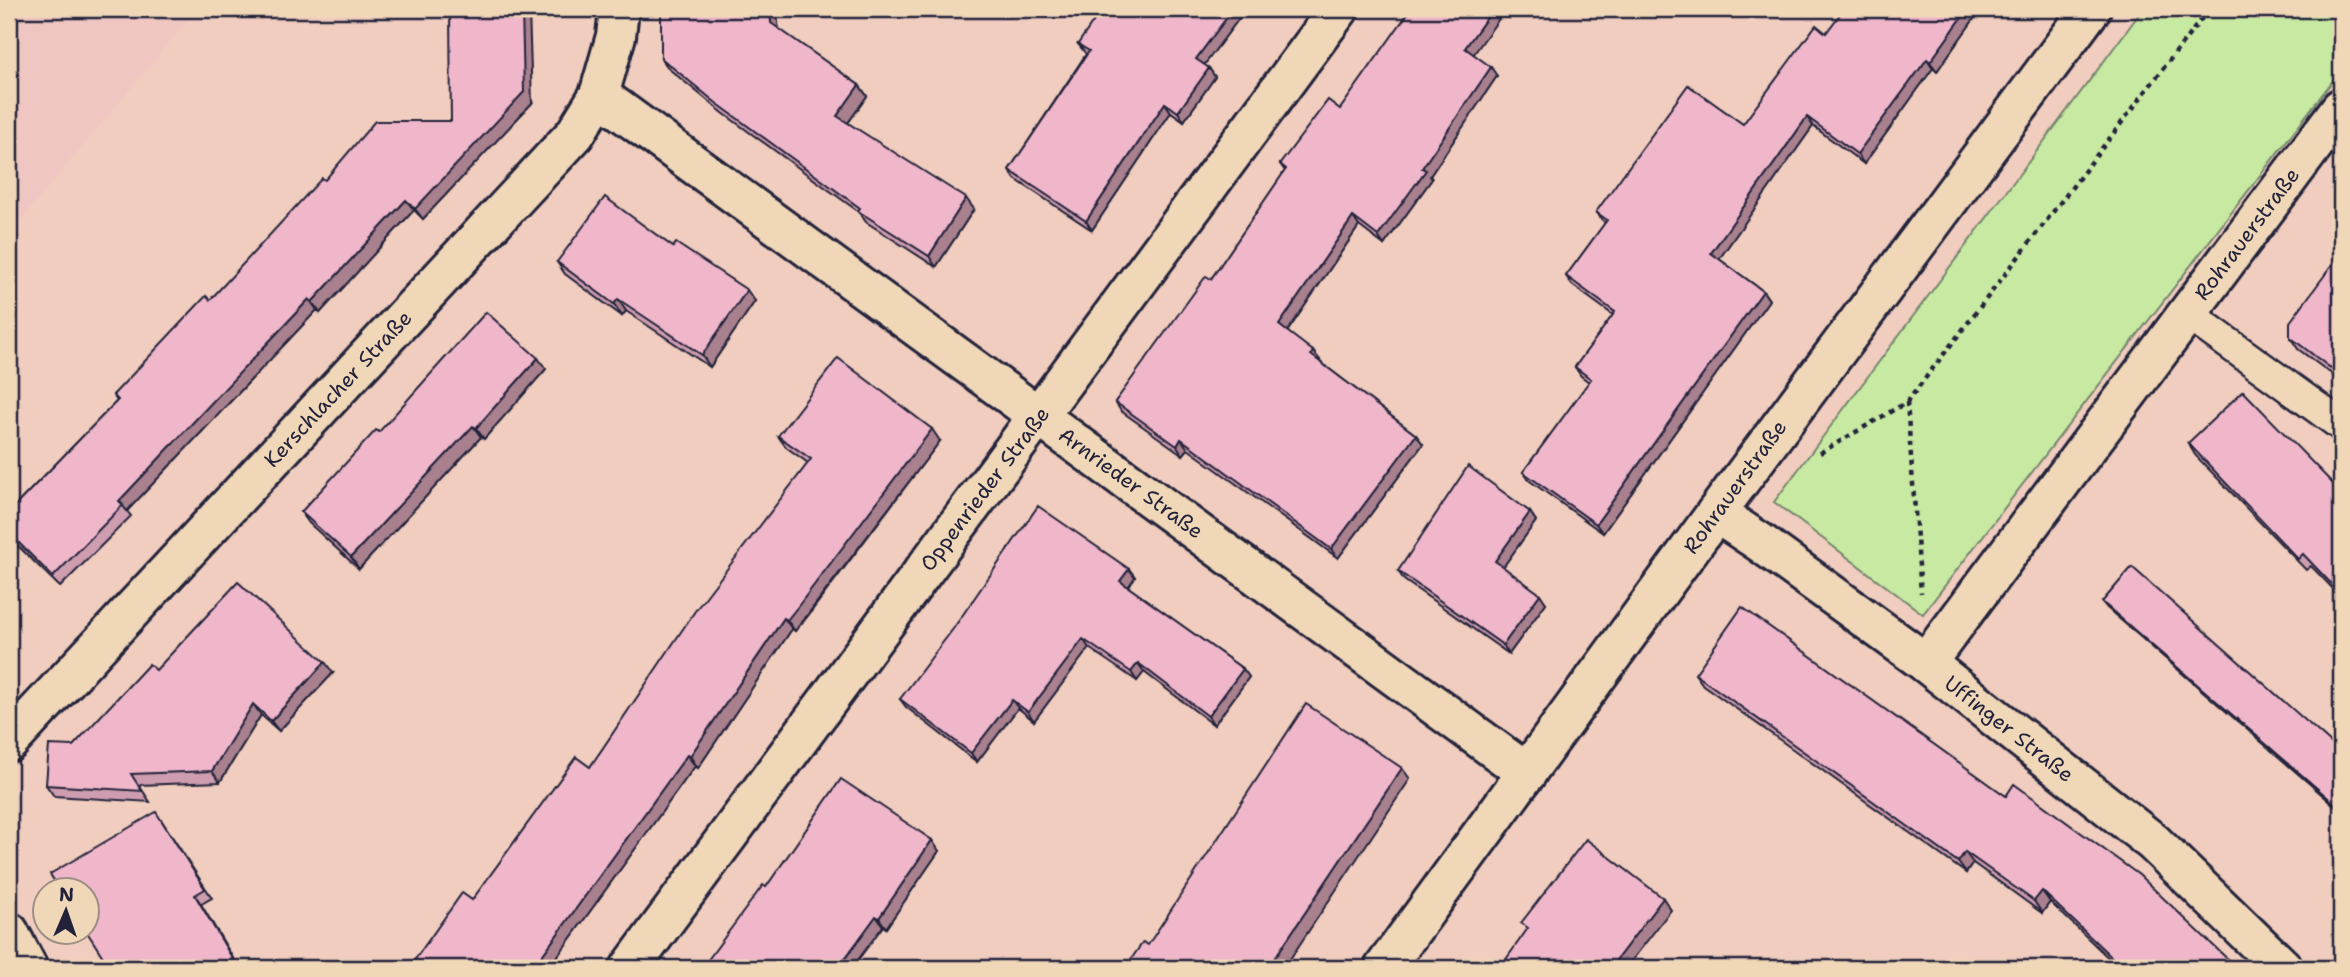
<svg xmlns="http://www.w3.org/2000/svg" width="2350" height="977" viewBox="0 0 2350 977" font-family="'Shantell Sans',sans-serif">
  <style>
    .built { fill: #f0c6c2 }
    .green { fill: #c8e9a2; stroke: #75866e; stroke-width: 2 }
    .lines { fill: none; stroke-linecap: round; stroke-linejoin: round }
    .lane-casing { stroke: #22223b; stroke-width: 35 }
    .street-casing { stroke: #22223b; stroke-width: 44 }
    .path { stroke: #22223b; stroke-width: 4.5; stroke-dasharray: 5 5; stroke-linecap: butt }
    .lane { stroke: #f0d7b8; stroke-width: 30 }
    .street { stroke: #f0d7b8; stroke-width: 38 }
    .wall { fill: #ce9daf; stroke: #22223b; stroke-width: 2 }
    .shaded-wall { fill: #a8808e; stroke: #22223b; stroke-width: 2 }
    .building { fill: #f0b7cb; stroke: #22223b; stroke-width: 2 }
    .labels { text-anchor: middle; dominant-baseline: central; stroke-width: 6; stroke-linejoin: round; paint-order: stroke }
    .street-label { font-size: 21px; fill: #22223b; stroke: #f0d7b8 }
  </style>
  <rect width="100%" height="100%" fill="#f0cdbe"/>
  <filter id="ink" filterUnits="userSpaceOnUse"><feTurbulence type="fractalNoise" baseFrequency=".0143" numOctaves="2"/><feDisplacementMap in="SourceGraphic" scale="14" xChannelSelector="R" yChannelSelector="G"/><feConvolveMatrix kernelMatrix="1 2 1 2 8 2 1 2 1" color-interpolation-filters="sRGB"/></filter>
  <g filter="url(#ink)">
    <!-- built -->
    <path class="built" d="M 9,9 L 197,9 L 9,234 Z"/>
    <!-- green -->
    <path class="green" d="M 2143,9 L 2341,9 L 2341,70 L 1923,614 L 1774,502 Z"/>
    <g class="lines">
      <defs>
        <path id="lane" d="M 2188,314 L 2341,425"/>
        <g id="street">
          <path d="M 599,95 L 1527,773"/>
          <path d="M 1716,513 L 1761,543 L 1926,663 L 2153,842 L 2283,968"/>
          <path d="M 1926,663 L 2341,108"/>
          <path d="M 9,742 L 575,134 L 599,95 L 616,36 L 619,9"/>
          <path d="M 9,932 L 28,968"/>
          <path d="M 630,968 L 1339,9"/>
          <path d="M 1384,968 L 1716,513 L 2091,9"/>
        </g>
      </defs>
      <!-- lane casing -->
      <use href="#lane" class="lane-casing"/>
      <!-- street casing -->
      <use href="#street" class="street-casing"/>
      <!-- path -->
      <g class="path">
        <path d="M 1907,402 L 1921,593"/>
        <path d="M 1820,453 L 1907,402 L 2209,9"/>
      </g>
      <!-- lane -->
      <use href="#lane" class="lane"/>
      <!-- street -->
      <use href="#street" class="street"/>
    </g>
    <!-- wall -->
    <g class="wall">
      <path d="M 1246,9 L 1204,65 L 1209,68 L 1215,77 L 1184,121 L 1171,112 L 1092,230 L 1015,179 L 1009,170 L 1086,54 L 1078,44 Z"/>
      <path d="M 1981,9 L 1937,71 L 1933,68 L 1864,164 L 1813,126 L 1719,259 L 1763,291 L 1769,300 L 1603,533 L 1530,481 L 1523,472 L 1589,382 L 1581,376 L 1575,367 L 1613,315 L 1572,285 L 1566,276 L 1605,223 L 1596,212 L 1743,124 L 1826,33 Z"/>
      <path d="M 779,29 L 859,85 L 867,96 L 848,123 L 974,209 L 936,267 L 866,222 L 859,212 L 723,113 L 669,69 L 661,58 Z"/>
      <path d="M 1473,55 L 1497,76 L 1430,176 L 1432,179 L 1384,245 L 1359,226 L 1287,332 L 1320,360 L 1319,361 L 1416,435 L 1423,444 L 1338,558 L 1188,449 L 1183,455 L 1121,411 L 1115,402 L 1211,279 L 1285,171 L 1280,164 L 1340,109 Z"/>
      <path d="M 532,103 L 423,219 L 414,210 L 320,313 L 317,310 L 127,511 L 131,516 L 60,587 L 9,537 L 9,512 L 117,401 L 113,395 L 210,300 L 325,180 L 451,121 Z"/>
      <path d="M 673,247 L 755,301 L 710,367 L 626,311 L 622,316 L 565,274 L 557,262 Z"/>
      <path d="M 2341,253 L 2341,381 L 2298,349 L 2290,337 Z"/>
      <path d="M 546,369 L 484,439 L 481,437 L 359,569 L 309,523 L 301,512 L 379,432 Z"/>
      <path d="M 778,436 L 940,441 L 807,617 L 795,631 L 792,629 L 698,768 L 695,766 L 549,968 L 409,968 L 472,900 L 590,767 L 808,463 L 786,447 Z"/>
      <path d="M 2188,443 L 2341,492 L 2341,597 L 2311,566 L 2306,570 L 2195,455 Z"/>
      <path d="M 1530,512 L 1536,521 L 1503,567 L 1546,603 L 1509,654 L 1404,580 L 1398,571 Z"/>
      <path d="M 1129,569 L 1135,577 L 1128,587 L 1243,669 L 1249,677 L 1214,725 L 1144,672 L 1137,681 L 1089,648 L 1034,721 L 1018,708 L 977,762 L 906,707 L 900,699 Z"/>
      <path d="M 2102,602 L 2341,752 L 2341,811 L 2107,608 Z"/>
      <path d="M 156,670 L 333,673 L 279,731 L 261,715 L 220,782 L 139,785 L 150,802 L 54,796 L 46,785 L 73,746 Z"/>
      <path d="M 1695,674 L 2237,968 L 2119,968 L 2050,902 L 2042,913 L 1973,863 L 1966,873 L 1703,685 Z"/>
      <path d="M 162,821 L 212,898 L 201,904 L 110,968 Z"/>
      <path d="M 939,851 L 886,928 L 883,926 L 766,887 Z"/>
    </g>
    <!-- shaded-wall -->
    <g class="shaded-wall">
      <path d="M 522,9 L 529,9 L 532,103 L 423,219 L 415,209 Z"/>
      <path d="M 770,9 L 777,9 L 779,35 L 771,23 Z"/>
      <path d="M 1233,9 L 1246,9 L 1202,68 L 1196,59 Z"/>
      <path d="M 1493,9 L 1506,9 L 1471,58 L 1465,48 Z"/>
      <path d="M 1968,9 L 1981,9 L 1937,71 L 1930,62 Z"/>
      <path d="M 1927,59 L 1933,68 L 1864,164 L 1857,154 Z"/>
      <path d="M 1491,67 L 1497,76 L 1430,176 L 1432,179 L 1384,245 L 1378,236 L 1422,168 Z"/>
      <path d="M 1209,68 L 1215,77 L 1184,121 L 1178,112 Z"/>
      <path d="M 859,85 L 867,96 L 845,127 L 837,116 Z"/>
      <path d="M 1165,103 L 1171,112 L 1092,230 L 1086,221 Z"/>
      <path d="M 1807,117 L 1813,126 L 1717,262 L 1711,253 Z"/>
      <path d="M 966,198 L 974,209 L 936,267 L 929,256 Z"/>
      <path d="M 406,200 L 414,210 L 320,313 L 312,302 Z"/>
      <path d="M 1353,217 L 1359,226 L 1285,335 L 1279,325 Z"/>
      <path d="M 747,290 L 755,301 L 710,367 L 702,355 Z"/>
      <path d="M 1763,291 L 1769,300 L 1603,533 L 1596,524 Z"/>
      <path d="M 309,299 L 317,310 L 127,511 L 119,501 Z"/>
      <path d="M 618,299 L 626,311 L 622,316 L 614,304 Z"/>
      <path d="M 1313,351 L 1320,360 L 1317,364 L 1311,355 Z"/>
      <path d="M 538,358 L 546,369 L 484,439 L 476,428 Z"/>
      <path d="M 473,426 L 481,437 L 359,569 L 351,557 Z"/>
      <path d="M 932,429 L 940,441 L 795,631 L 787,620 Z"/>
      <path d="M 1416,435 L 1423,444 L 1338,558 L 1331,549 Z"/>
      <path d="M 1181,439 L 1188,449 L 1183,455 L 1177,446 Z"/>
      <path d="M 1530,512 L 1536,521 L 1501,570 L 1495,561 Z"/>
      <path d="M 1129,569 L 1135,577 L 1126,590 L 1120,581 Z"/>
      <path d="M 1540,594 L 1546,603 L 1509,654 L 1503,645 Z"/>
      <path d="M 784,618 L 792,629 L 698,768 L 690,756 Z"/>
      <path d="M 1083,639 L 1089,648 L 1034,721 L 1028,712 Z"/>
      <path d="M 325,662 L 333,673 L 279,731 L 271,721 Z"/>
      <path d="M 1138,663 L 1144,672 L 1137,681 L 1131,672 Z"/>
      <path d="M 1243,669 L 1249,677 L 1214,725 L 1208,716 Z"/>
      <path d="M 1012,700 L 1018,708 L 977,762 L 971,753 Z"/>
      <path d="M 253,704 L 261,715 L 220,782 L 212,771 Z"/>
      <path d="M 687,755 L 695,766 L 549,968 L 533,968 Z"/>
      <path d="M 1402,768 L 1410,779 L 1284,968 L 1268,968 Z"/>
      <path d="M 932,840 L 939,851 L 886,928 L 879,918 Z"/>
      <path d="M 1965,852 L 1973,863 L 1966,873 L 1958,862 Z"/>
      <path d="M 2042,891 L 2050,902 L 2042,913 L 2034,901 Z"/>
      <path d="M 195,895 L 201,904 L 239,968 L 238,968 Z"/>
      <path d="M 1663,898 L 1671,910 L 1626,968 L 1610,968 Z"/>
      <path d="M 876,916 L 883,926 L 852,968 L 838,968 Z"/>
    </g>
    <!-- building -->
    <g class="building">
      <path d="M 450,9 L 522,9 L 524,92 L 415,209 L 406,200 L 312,302 L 309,299 L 119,501 L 123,505 L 53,577 L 9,533 L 9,512 L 118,400 L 113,395 L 206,296 L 210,300 L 322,178 L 325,180 L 375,121 L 451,121 Z"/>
      <path d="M 661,9 L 770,9 L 771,23 L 859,85 L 837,116 L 966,198 L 929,256 L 858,211 L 860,208 L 715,102 L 661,58 Z"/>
      <path d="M 1102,9 L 1233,9 L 1196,59 L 1209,68 L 1178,112 L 1165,103 L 1086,221 L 1009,170 L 1089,51 L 1078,44 Z"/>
      <path d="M 1411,9 L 1493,9 L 1465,48 L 1491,67 L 1422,168 L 1426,170 L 1378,236 L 1353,217 L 1279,325 L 1313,351 L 1311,355 L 1416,435 L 1331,549 L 1181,439 L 1177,446 L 1115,402 L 1206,276 L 1211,279 L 1286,169 L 1280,164 L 1328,100 L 1340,109 Z"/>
      <path d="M 1844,9 L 1968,9 L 1930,62 L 1927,59 L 1857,154 L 1807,117 L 1711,253 L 1763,291 L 1596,524 L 1523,472 L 1591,379 L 1575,367 L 1615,312 L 1566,276 L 1607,220 L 1596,212 L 1688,85 L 1743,124 L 1816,25 L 1826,33 Z"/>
      <path d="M 605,197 L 673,247 L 676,243 L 747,290 L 702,355 L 618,299 L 614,304 L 557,262 Z"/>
      <path d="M 2341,253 L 2341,376 L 2290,337 L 2290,322 Z"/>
      <path d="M 486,312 L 538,358 L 476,428 L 473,426 L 351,557 L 301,512 L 376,430 L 379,432 Z"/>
      <path d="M 838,358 L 932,429 L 799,605 L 787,620 L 784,618 L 690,756 L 687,755 L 533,968 L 409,968 L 462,893 L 472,900 L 576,757 L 590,767 L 695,611 L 811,459 L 778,436 Z"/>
      <path d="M 2243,391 L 2341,492 L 2341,594 L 2303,554 L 2298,559 L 2188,443 Z"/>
      <path d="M 1468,466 L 1530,512 L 1495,561 L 1540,594 L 1503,645 L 1398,571 Z"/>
      <path d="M 1038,506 L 1129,569 L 1120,581 L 1243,669 L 1208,716 L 1138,663 L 1131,672 L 1083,639 L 1028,712 L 1012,700 L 971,753 L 900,699 L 953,629 Z"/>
      <path d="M 2132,567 L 2341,752 L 2341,809 L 2102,602 Z"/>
      <path d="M 238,582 L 325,662 L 271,721 L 253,704 L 212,771 L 131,774 L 142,791 L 46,785 L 49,745 L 73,746 L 149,664 L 156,670 Z"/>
      <path d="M 1742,607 L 2006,796 L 2014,784 L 2139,875 L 2237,968 L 2123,968 L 2042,891 L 2034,901 L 1965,852 L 1958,862 L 1695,674 Z"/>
      <path d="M 1306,704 L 1402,768 L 1268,968 L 1125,968 L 1143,942 L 1148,945 Z"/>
      <path d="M 841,779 L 932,840 L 879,918 L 876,916 L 838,968 L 702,968 L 763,885 L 766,887 Z"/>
      <path d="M 156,812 L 205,889 L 195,895 L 238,968 L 110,968 L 87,932 L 88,932 L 88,890 L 60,890 L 50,874 Z"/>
      <path d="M 1586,839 L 1663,898 L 1610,968 L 1500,968 L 1528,928 L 1521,923 Z"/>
    </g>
  </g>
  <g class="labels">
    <!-- street labels -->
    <g class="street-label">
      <text transform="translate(2247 234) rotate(-53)">Rohrauerstraße</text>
      <text transform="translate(338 389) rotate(-47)">Kerschlacher Straße</text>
      <text transform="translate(1131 483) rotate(36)">Arnrieder Straße</text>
      <text transform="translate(1735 487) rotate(-54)">Rohrauerstraße</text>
      <text transform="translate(985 489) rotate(-53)">Oppenrieder Straße</text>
      <text transform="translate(2009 729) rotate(38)">Uffinger Straße</text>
    </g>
  </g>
  <!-- margin -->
  <rect width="2350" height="977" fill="none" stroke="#f0d7b8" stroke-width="35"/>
  <rect x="18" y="18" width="2315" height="942" fill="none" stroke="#22223b" stroke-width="2.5" filter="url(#ink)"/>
  <!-- north arrow -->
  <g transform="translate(66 911) rotate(2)"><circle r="33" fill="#f0d7b8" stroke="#9e8f86" stroke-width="2"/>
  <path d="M0-5L12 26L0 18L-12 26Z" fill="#22223b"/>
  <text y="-10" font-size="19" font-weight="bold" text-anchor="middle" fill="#22223b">N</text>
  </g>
</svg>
